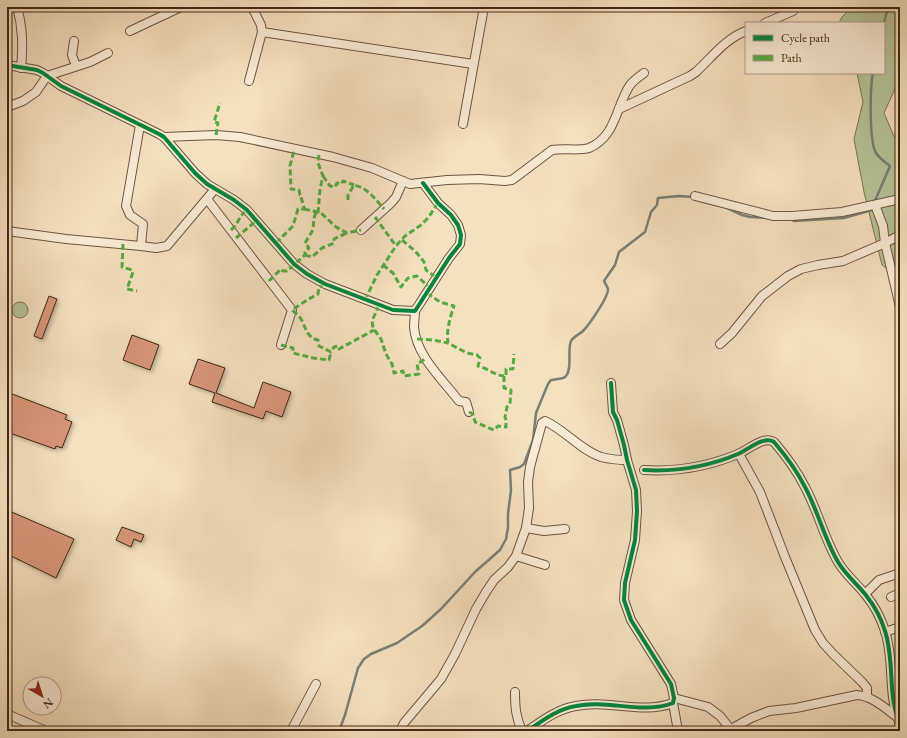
<svg xmlns="http://www.w3.org/2000/svg" width="907" height="738" viewBox="0 0 907 738" font-family="'EB Garamond',serif">
  <style>
    .green { fill: #b5c496; stroke: #7b7655 }
    .lines { fill: none; stroke-linecap: round; stroke-linejoin: round }
    .stream { stroke: #788076; stroke-width: 2.5 }
    .building { fill: #d89678; stroke: #412714; filter: url(#shadow) }
    .minor-casing { stroke: #6e563e; stroke-width: 10 }
    .minor { stroke: #f8ecd4; stroke-width: 8 }
    .quiet { stroke: #56aa42; stroke-width: 3; stroke-dasharray: 6 3; stroke-linecap: butt }
    .cycleway-casing { stroke: #f8ecd4; stroke-width: 6 }
    .cycleway { stroke: #00873e; stroke-width: 4 }
  </style>
  <defs>
    <filter id="shadow"><feDropShadow dx="2" dy="2" stdDeviation="2" flood-color="#0004"/></filter>
  </defs>
  <rect width="100%" height="100%" fill="#f4e1bd"/>
  <filter id="stains"><feTurbulence type="fractalNoise" baseFrequency=".005" numOctaves="4"/><feColorMatrix values="0 0 0 0 .2 0 0 0 0 .09 0 0 0 0 .02 0 0 0 .5 -.17"/></filter>
  <radialGradient id="worn" r=".72"><stop offset=".6" stop-color="#630" stop-opacity="0"/><stop offset="1" stop-color="#630" stop-opacity=".3"/></radialGradient>
  <!-- green -->
  <g class="green">
    <path d="M 852,7 L 900,7 L 900,78 L 884,113 L 897,143 L 900,162 L 900,273 L 895,275 L 882,265 L 864,192 L 854,139 L 863,102 L 857,73 L 884,73 L 884,23 L 839,23 L 842,17 Z"/>
    <circle cx="20" cy="310" r="8"/>
  </g>
  <g class="lines">
    <!-- stream -->
    <g class="stream">
      <path d="M 884,23 L 888,7"/>
      <path d="M 873,73 C 870,86 869,142 876,153 C 879,158 885,162 890,166 L 874,203"/>
      <path d="M 704,202 L 725,207 L 742,215 L 750,217 L 768,218"/>
      <path d="M 790,219 L 794,221 L 844,218 L 872,210 L 872,208"/>
      <path d="M 339,731 L 345,715 L 358,668 L 364,659 L 371,654 L 397,643 L 422,626 L 441,609 L 475,572 L 500,550 L 506,539 L 508,527 L 508,514 L 511,490 L 510,470 L 520,467 L 524,464 L 533,440 L 536,413 L 548,384 L 551,380 C 555,379 563,379 565,377 C 573,370 567,348 571,341 C 574,336 580,334 583,331 C 589,325 609,296 608,289 C 607,286 605,283 604,281 L 615,265 L 619,252 L 645,232 L 651,212 L 657,205 L 658,198 L 679,196 L 694,197"/>
    </g>
  </g>
  <!-- building -->
  <g class="building">
    <path d="M 49,296 L 57,299 L 42,339 L 34,336 Z"/>
    <path d="M 132,335 L 159,345 L 150,370 L 123,360 Z"/>
    <path d="M 198,359 L 225,368 L 216,393 L 254,408 L 263,382 L 291,392 L 282,417 L 266,411 L 263,419 L 212,402 L 215,393 L 189,384 Z"/>
    <path d="M 7,392 L 67,415 L 65,419 L 72,422 L 62,448 L 56,446 L 55,449 L 7,432 Z"/>
    <path d="M 7,510 L 74,539 L 56,578 L 7,554 Z"/>
    <path d="M 122,527 L 144,535 L 141,542 L 134,539 L 131,547 L 116,540 Z"/>
  </g>
  <g class="lines">
    <defs>
      <g id="minor">
        <path d="M 17,7 C 23,28 23,46 21,68"/>
        <path d="M 162,7 L 166,14"/>
        <path d="M 765,23 L 793,11"/>
        <path d="M 130,31 L 181,7"/>
        <path d="M 262,32 L 473,64"/>
        <path d="M 74,41 L 72,55 L 76,66"/>
        <path d="M 7,65 L 37,70 L 43,73 L 61,86 L 159,134 L 164,137 L 195,173 L 207,184 L 234,200 L 247,210 L 294,264 L 307,274 L 325,284 L 393,310 L 415,311 L 449,258 L 460,244 L 461,235 L 458,225 L 451,215 L 438,203 L 423,183"/>
        <path d="M 249,81 L 262,32 L 261,25 L 252,7"/>
        <path d="M 7,107 L 23,101 L 36,92 L 47,76 L 90,62 L 108,53"/>
        <path d="M 619,109 L 690,76 L 696,72 C 712,57 725,39 746,31"/>
        <path d="M 463,124 L 484,7"/>
        <path d="M 140,125 L 126,206 L 130,215 L 143,224 L 141,246 L 156,248 L 167,246 L 215,189"/>
        <path d="M 164,137 L 216,135 L 240,137 L 333,157 L 372,168 L 410,184 L 447,180 L 479,179 L 505,181 L 512,180 L 552,150 C 563,148 579,151 589,148 C 616,137 616,106 630,85 C 634,80 640,76 644,73"/>
        <path d="M 695,196 L 773,216 L 792,216 L 842,212 L 900,199"/>
        <path d="M 207,199 L 292,310 L 281,345"/>
        <path d="M 361,230 L 391,203 L 396,197 L 403,181"/>
        <path d="M 7,231 L 66,239 L 141,246"/>
        <path d="M 900,235 L 885,243 L 900,307"/>
        <path d="M 415,311 C 415,316 414,321 414,327 C 416,354 439,376 455,396 L 459,401 L 466,402 L 469,412"/>
        <path d="M 720,344 L 732,333 L 762,296 L 788,276 L 801,269 L 818,265 L 843,261 L 885,243 L 883,226 L 875,205"/>
        <path d="M 739,454 L 760,492 L 785,557 L 815,630 L 823,643 L 833,654 L 862,682 L 867,688 L 867,697"/>
        <path d="M 644,470 C 678,472 707,467 738,454 C 748,450 764,435 774,442 C 786,456 797,471 805,487 C 818,511 824,538 838,562 C 845,574 856,583 865,594 C 874,605 881,618 885,631 C 895,661 887,695 900,724"/>
        <path d="M 526,528 L 544,531 L 565,529"/>
        <path d="M 516,556 L 545,565"/>
        <path d="M 865,594 L 879,580 L 900,573"/>
        <path d="M 891,597 L 900,593"/>
        <path d="M 885,632 L 900,627"/>
        <path d="M 515,692 C 515,707 516,718 522,731"/>
        <path d="M 674,698 L 708,707 L 720,716 L 732,731"/>
        <path d="M 673,703 L 678,731"/>
        <path d="M 7,714 L 46,731"/>
        <path d="M 731,729 L 751,718 L 769,711 L 796,708 L 857,695 C 872,696 885,708 897,717"/>
        <path d="M 291,731 L 316,684"/>
        <path d="M 400,731 L 404,723 L 441,679 L 455,654 L 476,609 L 486,592 L 494,580 L 508,567 L 516,556 L 526,528 L 529,508 L 528,482 L 530,467 L 542,423 L 545,421 C 565,430 580,450 601,457 C 609,459 618,460 627,460"/>
        <path d="M 527,731 C 542,721 557,709 576,706 C 608,699 641,715 673,703 L 674,698 L 671,684 L 631,620 L 624,600 L 625,583 L 635,540 L 637,511 L 636,490 L 627,460 L 624,445 L 617,420 L 613,412 L 611,383"/>
      </g>
    </defs>
    <!-- minor casing -->
    <use href="#minor" class="minor-casing"/>
    <!-- minor -->
    <use href="#minor" class="minor"/>
    <!-- quiet -->
    <g class="quiet">
      <path d="M 216,135 L 218,123 L 214,122 L 220,103"/>
      <path d="M 323,176 L 330,186 L 335,187 L 337,183 L 341,184 L 343,181 L 354,185"/>
      <path d="M 348,200 L 348,195 L 354,185 C 368,188 375,199 384,209"/>
      <path d="M 304,209 L 321,213 L 336,227 L 347,233 L 361,230"/>
      <path d="M 318,213 L 320,189 L 323,176 L 318,163 L 319,155"/>
      <path d="M 375,217 L 396,246"/>
      <path d="M 231,230 C 238,224 239,216 247,210"/>
      <path d="M 236,238 L 257,220"/>
      <path d="M 402,240 L 415,251 L 421,258 L 424,262 L 426,270 L 437,278"/>
      <path d="M 276,243 L 293,226 L 298,209 L 304,209 C 304,203 301,201 301,195 L 300,195 L 299,190 L 291,189 L 290,166 L 294,150"/>
      <path d="M 123,244 L 122,267 L 132,270 L 133,272 L 127,289 L 137,291"/>
      <path d="M 305,255 L 312,257 L 322,248 L 334,243 L 334,239 L 347,233"/>
      <path d="M 383,265 L 393,273 L 401,287 L 408,278 L 417,276 L 430,288"/>
      <path d="M 269,281 L 281,269 L 283,271 L 287,271 L 305,255 L 305,252 L 309,248 L 305,243 L 313,230 L 314,218 L 316,212"/>
      <path d="M 325,284 L 319,287 L 318,294 L 307,300 L 292,310 C 295,313 299,315 301,319 C 306,328 307,338 318,340 L 319,346 L 331,352 L 334,347 L 338,346 L 339,349 L 374,330"/>
      <path d="M 427,293 L 440,302 L 454,306 C 450,318 446,331 448,343 L 467,353 L 477,355 L 480,358 L 478,366 C 487,368 494,375 504,376"/>
      <path d="M 365,300 L 377,275 L 396,246 L 405,236 L 421,225 L 428,218 L 438,203"/>
      <path d="M 379,305 L 372,321 L 373,328 L 381,339 L 386,354 L 392,364 L 394,373 L 403,371 L 404,376 L 419,374 L 417,364 L 425,359"/>
      <path d="M 417,339 L 433,340 L 448,343"/>
      <path d="M 281,345 L 293,348 L 293,353 L 313,358 L 329,360 L 331,352"/>
      <path d="M 469,412 L 473,414 L 475,422 L 494,430 L 498,426 L 506,427 L 506,420 L 505,417 L 507,407 L 510,404 L 511,390 L 504,388 L 504,376 L 506,376 L 506,369 L 513,369 L 514,354"/>
    </g>
    <defs>
      <g id="cycleway">
        <path d="M 7,65 L 37,70 L 43,73 L 61,86 L 159,134 L 164,137 L 195,173 L 207,184 L 234,200 L 247,210 L 294,264 L 307,274 L 325,284 L 393,310 L 415,311 L 449,258 L 460,244 L 461,235 L 458,225 L 451,215 L 438,203 L 423,183"/>
        <path d="M 644,470 C 678,472 707,467 738,454 C 748,450 764,435 774,442 C 786,456 797,471 805,487 C 818,511 824,538 838,562 C 845,574 856,583 865,594 C 874,605 881,618 885,631 C 895,661 887,695 900,724"/>
        <path d="M 527,731 C 542,721 557,709 576,706 C 608,699 641,715 673,703 L 674,698 L 671,684 L 631,620 L 624,600 L 625,583 L 635,540 L 637,511 L 636,490 L 627,460 L 624,445 L 617,420 L 613,412 L 611,383"/>
      </g>
    </defs>
    <!-- cycleway casing -->
    <use href="#cycleway" class="cycleway-casing"/>
    <!-- cycleway -->
    <use href="#cycleway" class="cycleway"/>
  </g>
  <!-- margin -->
  <rect width="907" height="738" fill="none" stroke="#f4e1bd" stroke-width="24"/>
  <rect x="8" y="8" width="891" height="722" fill="none" stroke="#412714" stroke-width="2"/>
  <rect x="12" y="12" width="883" height="714" fill="none" stroke="#412714"/>
  <!-- legend -->
  <rect x="745" y="22" width="140" height="52" fill="#f8ecd4" stroke="#af9d87"/>
  <rect x="753" y="35" width="20" height="6" fill="#00873e" stroke="#af9d87"/>
  <text x="781" y="42" font-size="12" fill="#412714">Cycle path</text>
  <rect x="753" y="55" width="20" height="6" fill="#56aa42" stroke="#af9d87"/>
  <text x="781" y="62" font-size="12" fill="#412714">Path</text>
  <!-- north arrow -->
  <g transform="translate(42 696) rotate(141)"><circle r="19" fill="#f8ecd4" stroke="#af9d87"/>
  <path d="M0-3L7 15L0 10L-7 15Z" fill="#8f2418"/>
  <text y="-6" font-size="11" font-weight="bold" text-anchor="middle" fill="#412714">N</text>
  </g>
  <rect width="100%" height="100%" filter="url(#stains)"/>
  <rect width="100%" height="100%" fill="url(#worn)"/>
</svg>
